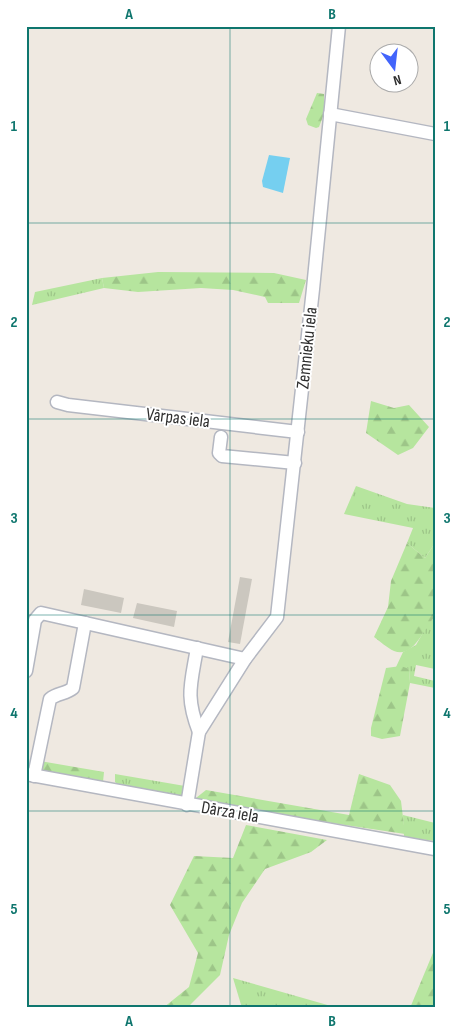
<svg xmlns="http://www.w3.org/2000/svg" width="461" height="1034" viewBox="0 0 461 1034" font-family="'Sofia Sans Condensed',sans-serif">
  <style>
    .grass { fill: url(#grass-tufts) }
    .forest { fill: url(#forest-firs) }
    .water { fill: #75cff0 }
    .building { fill: #cbc7bf }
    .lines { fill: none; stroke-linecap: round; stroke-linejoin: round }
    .minor-casing { stroke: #b4b7c1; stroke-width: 15 }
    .minor { stroke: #fff; stroke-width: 12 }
    .grid { fill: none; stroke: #0f766e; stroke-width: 1; stroke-opacity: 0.55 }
    .labels { text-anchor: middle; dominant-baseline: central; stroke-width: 4; stroke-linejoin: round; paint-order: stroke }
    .street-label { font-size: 18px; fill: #2e2e2e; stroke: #fff }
    .neatline { fill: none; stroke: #0f766e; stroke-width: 2 }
    .grid-label { font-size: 16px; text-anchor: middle; font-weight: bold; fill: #0f766e }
  </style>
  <defs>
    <pattern id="grass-tufts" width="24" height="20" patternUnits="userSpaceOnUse" patternTransform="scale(1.25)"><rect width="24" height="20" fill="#b6e59e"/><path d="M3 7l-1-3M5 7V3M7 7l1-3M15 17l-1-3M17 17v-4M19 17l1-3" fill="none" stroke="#9dc588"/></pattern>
    <pattern id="forest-firs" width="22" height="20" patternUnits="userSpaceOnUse" patternTransform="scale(1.25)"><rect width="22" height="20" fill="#b6e59e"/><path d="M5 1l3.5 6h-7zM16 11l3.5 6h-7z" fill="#9dc588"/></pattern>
  </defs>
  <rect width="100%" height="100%" fill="#efe9e1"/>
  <!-- grass -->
  <g class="grass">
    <path d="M 102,278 L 104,288 L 32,305 L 35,292 Z"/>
    <path d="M 356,486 L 407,504 L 435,508 L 435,543 L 425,558 L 407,543 L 413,528 L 344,514 Z"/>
    <path d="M 435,617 L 435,669 L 416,665 L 414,676 L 435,681 L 435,688 L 410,683 L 409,669 L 396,667 L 403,652 L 416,645 L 428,624 Z"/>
    <path d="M 115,774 L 185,786 L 184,800 L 119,786 L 115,782 Z"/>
    <path d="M 403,815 L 435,823 L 435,841 L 404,837 Z"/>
    <path d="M 233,978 L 338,1008 L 242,1008 Z"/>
  </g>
  <!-- forest -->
  <g class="forest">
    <path d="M 317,93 L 324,94 L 324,114 L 319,127 L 316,128 L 308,125 L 306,119 Z"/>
    <path d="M 158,272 L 274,273 L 306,280 L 299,303 L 268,303 L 265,297 L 233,290 L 201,288 L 138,292 L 104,288 L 102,278 Z"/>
    <path d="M 371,401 L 394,408 L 409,405 L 429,427 L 413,448 L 398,455 L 366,433 Z"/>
    <path d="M 407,543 L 425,558 L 435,543 L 435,617 C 424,627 414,659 394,651 C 387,648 380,641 374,637 L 388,607 L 391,581 Z"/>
    <path d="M 401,666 L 409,669 L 410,683 L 400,736 L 382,739 L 371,736 L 371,728 L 386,668 Z"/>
    <path d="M 40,761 L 104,772 L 103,782 L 37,772 Z"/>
    <path d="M 359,774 L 390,785 L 401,801 L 405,834 L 200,803 L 196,798 L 206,790 L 349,815 Z"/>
    <path d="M 246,825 L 327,840 L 311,852 L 265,869 L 242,903 L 229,935 L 220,975 L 187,1008 L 163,1008 L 189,987 L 198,953 L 170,905 L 194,856 L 233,858 Z"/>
    <path d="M 435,948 L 435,1008 L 410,1008 Z"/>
  </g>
  <!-- water -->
  <path class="water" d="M 269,155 L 290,158 L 283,193 L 263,187 L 262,181 Z"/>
  <!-- building -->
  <g class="building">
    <path d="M 240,577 L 252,579 L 240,644 L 228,642 Z"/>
    <path d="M 84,589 L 124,598 L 121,613 L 81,605 Z"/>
    <path d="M 137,603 L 177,611 L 174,627 L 133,618 Z"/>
  </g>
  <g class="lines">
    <defs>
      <g id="minor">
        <path d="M 330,114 L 435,134"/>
        <path d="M 57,402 L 68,405 L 298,432"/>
        <path d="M 221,437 L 219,453 L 222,456 L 295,463"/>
        <path d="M 197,648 C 191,684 185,696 199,732"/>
        <path d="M 26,671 L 35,620 L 41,613 L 245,659"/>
        <path d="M 26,774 L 435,849"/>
        <path d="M 34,776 L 50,699 C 57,693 66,694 73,688 L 85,623"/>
        <path d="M 187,805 L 199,732 L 245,659 L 277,617 L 313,289 L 339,26"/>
      </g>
    </defs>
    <!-- minor casing -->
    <use href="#minor" class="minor-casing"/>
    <!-- minor -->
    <use href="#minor" class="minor"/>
  </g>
  <!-- grid -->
  <path class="grid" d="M 230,26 L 230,1008M 26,223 L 435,223M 26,419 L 435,419M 26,615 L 435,615M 26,811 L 435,811"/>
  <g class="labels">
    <!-- street labels -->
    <g class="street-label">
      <text transform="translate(307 348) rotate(-84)">Zemnieku iela</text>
      <text transform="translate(178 418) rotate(7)">Vārpas iela</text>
      <text transform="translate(230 812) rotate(10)">Dārza iela</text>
    </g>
  </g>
  <!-- border -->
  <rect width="461" height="1034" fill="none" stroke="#ffffff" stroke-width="55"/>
  <!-- north arrow -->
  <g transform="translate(394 68) rotate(165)"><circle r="24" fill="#ffffff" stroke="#ababab"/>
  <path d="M0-4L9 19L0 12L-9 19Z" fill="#4264fb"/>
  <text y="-8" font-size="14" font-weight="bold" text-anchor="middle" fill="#2e2e2e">N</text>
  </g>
  <rect x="28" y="28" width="406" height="978" class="neatline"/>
  <g class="grid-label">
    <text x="129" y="19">A</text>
    <text x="332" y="19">B</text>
    <text x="14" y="131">1</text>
    <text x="447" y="131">1</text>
    <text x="14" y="327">2</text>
    <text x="447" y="327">2</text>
    <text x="14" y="523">3</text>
    <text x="447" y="523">3</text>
    <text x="14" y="718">4</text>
    <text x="447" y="718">4</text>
    <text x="14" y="914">5</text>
    <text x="447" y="914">5</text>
    <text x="129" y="1026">A</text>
    <text x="332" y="1026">B</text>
  </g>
</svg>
